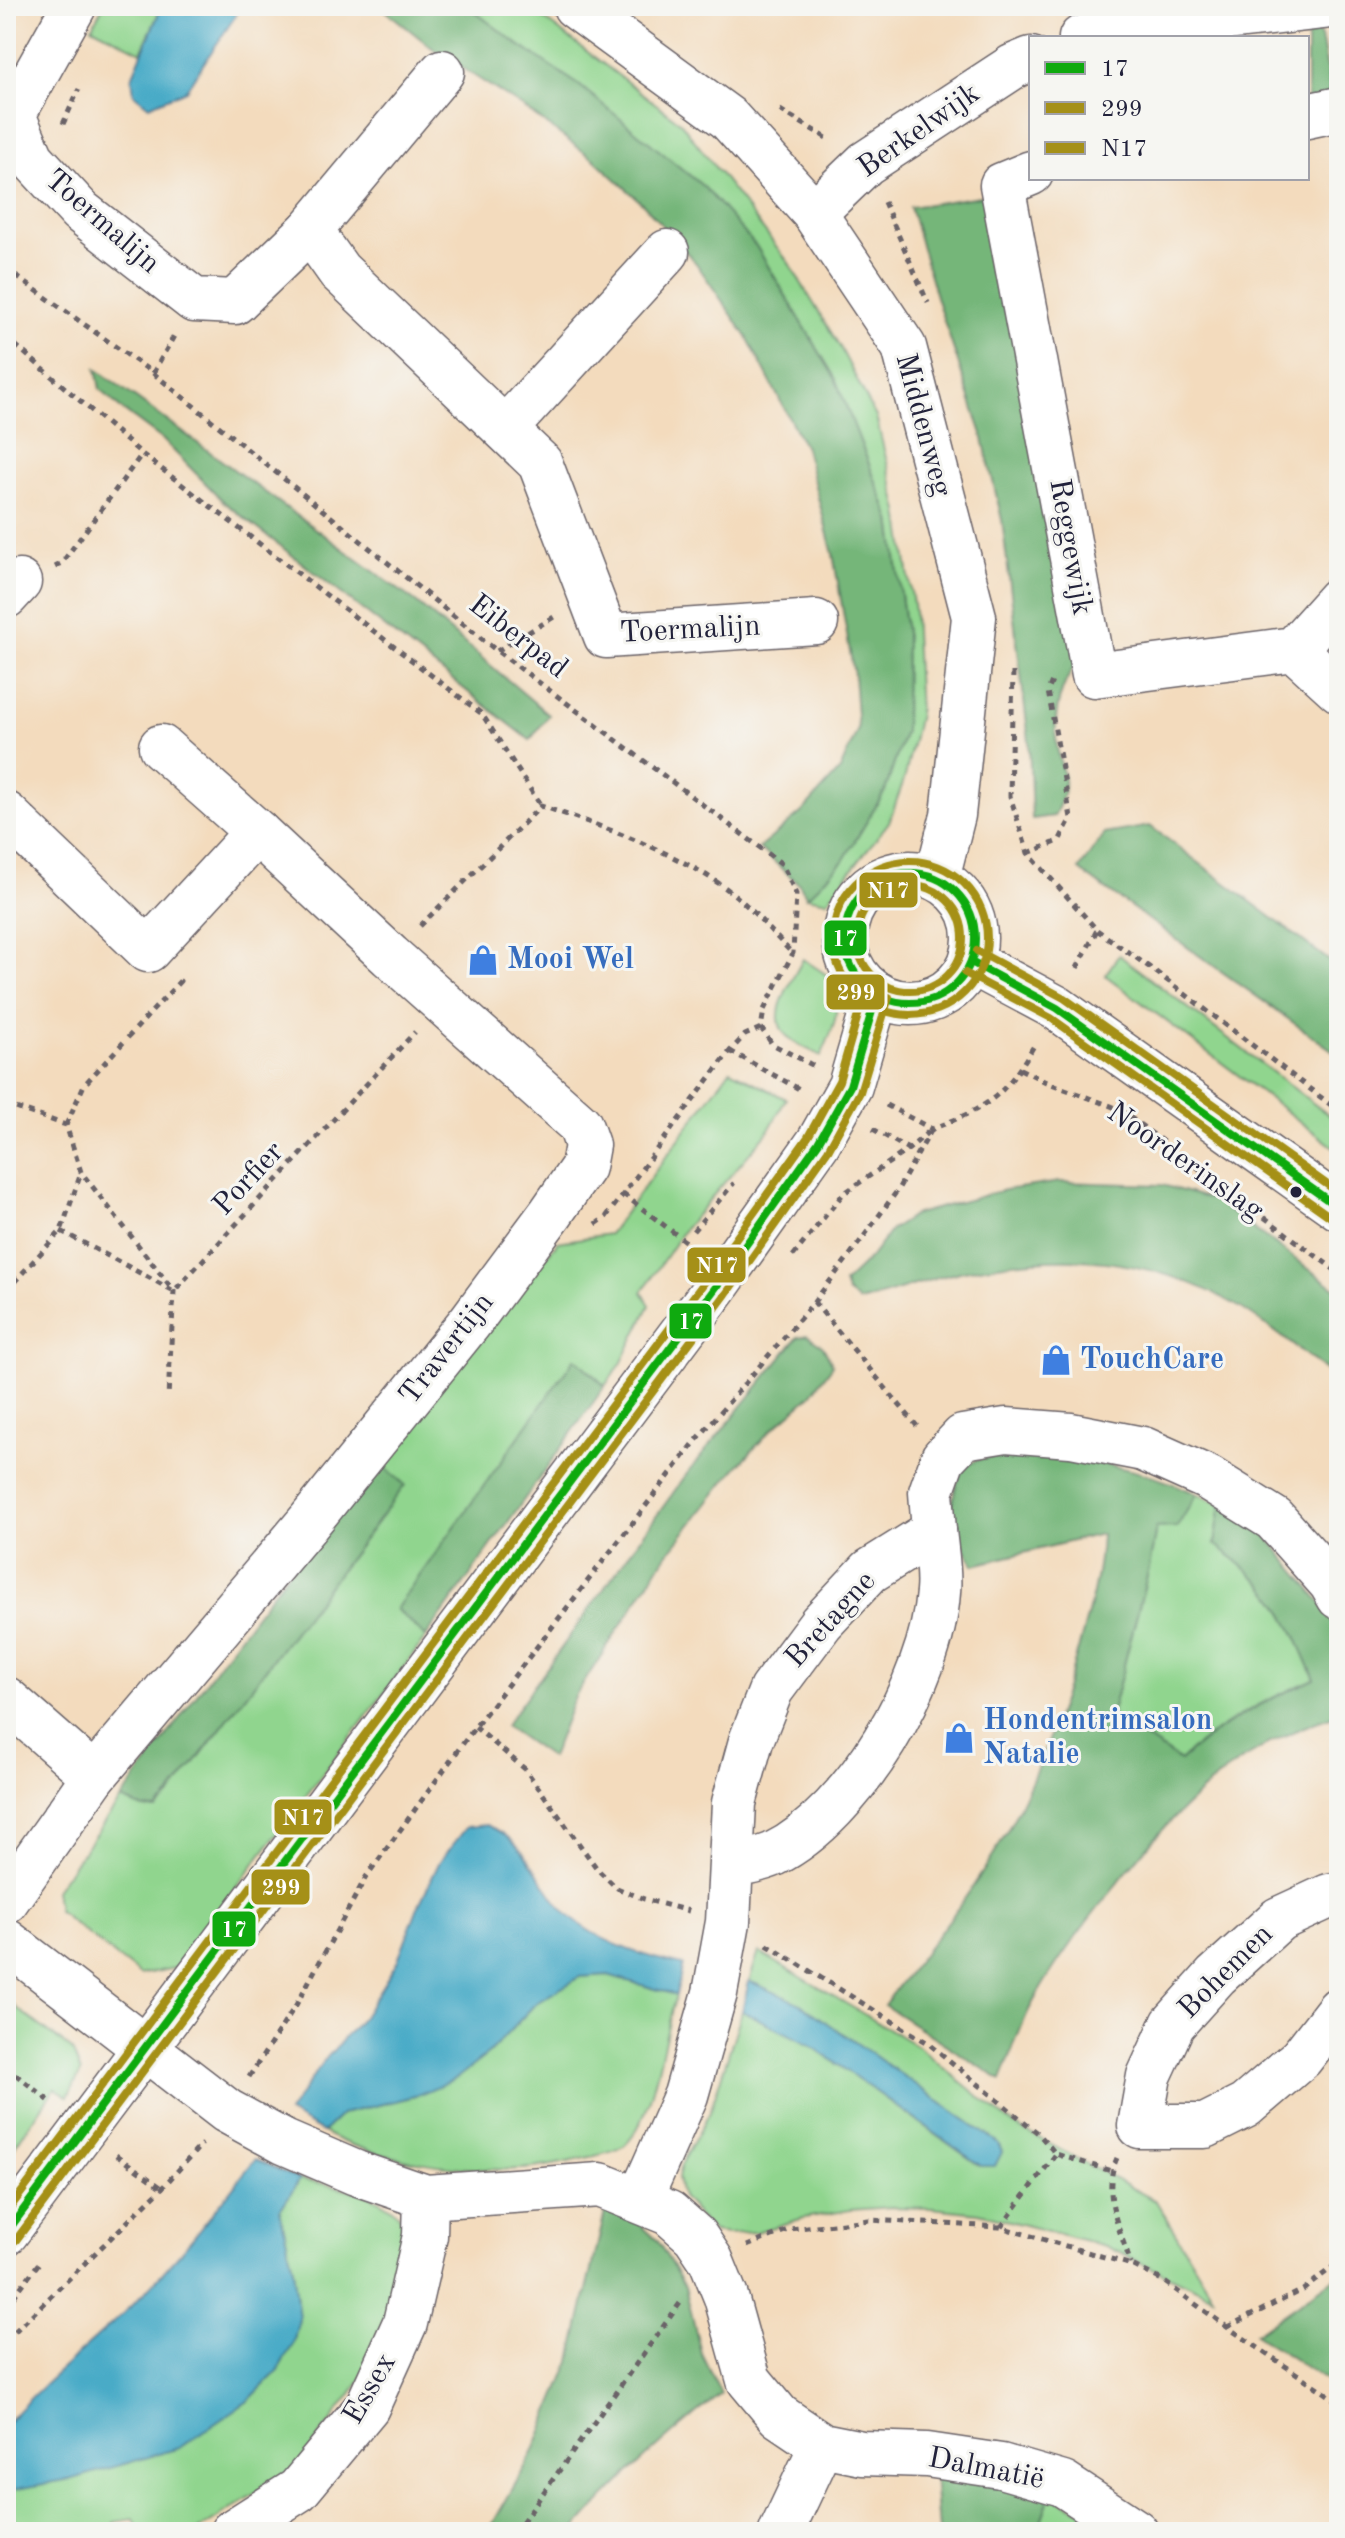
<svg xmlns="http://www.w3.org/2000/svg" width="1345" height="2538" viewBox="0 0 1345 2538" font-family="'Old Standard TT',serif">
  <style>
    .green { fill: #90d58e; stroke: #597c64; stroke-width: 2 }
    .forest { fill: #74b679; stroke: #4b6c5a; stroke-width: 2 }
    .water { fill: #48abc7; stroke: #356681; stroke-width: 2 }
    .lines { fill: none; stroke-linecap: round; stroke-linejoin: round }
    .minor-casing { stroke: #6b6368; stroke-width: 47 }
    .major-casing { stroke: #6b6368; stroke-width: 47 }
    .path { stroke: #6b6368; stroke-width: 5; stroke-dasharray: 6 6; stroke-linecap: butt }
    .minor { stroke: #fff; stroke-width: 44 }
    .major { stroke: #fff; stroke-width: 44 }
    .bus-1-casing { stroke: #f6f6f2; stroke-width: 14 }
    .bus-2-casing { stroke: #f6f6f2; stroke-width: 14 }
    .bus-3-casing { stroke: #f6f6f2; stroke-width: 14 }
    .bus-1 { stroke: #0faa0f; stroke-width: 8 }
    .bus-2 { stroke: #a59018; stroke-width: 8 }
    .bus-3 { stroke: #a59018; stroke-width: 8 }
    .bus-dot { fill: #22223b; stroke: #f6f6f2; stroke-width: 3 }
    .labels { text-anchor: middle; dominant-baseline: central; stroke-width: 6; stroke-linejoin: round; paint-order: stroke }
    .street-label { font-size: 30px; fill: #22223b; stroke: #f6f6f2 }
    .shop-label { font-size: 30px; font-weight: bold; fill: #366cbe; stroke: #f6f6f2; text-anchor: start }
    .line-badge { stroke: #f6f6f2; stroke-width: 3 }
    .badge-label { font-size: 22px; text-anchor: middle; font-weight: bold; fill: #fff }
  </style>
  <rect width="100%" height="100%" fill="#f6f6f2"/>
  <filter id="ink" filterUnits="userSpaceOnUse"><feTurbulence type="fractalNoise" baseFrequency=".0125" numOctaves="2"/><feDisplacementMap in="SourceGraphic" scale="16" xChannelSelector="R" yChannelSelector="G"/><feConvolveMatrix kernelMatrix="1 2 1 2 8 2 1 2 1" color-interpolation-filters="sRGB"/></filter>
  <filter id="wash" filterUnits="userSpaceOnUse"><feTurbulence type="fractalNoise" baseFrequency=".006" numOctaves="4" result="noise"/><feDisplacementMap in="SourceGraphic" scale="32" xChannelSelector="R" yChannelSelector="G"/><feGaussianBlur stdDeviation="1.8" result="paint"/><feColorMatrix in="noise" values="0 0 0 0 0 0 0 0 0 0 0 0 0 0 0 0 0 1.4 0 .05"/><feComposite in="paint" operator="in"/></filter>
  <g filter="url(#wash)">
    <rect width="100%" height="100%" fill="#f3dbbd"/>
    <!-- green -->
    <g class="green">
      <path d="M 103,6 L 162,6 L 141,52 L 92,27 Z"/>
      <path d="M 467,6 L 527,6 L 681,123 L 789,263 L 840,347 L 876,417 L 899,511 L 914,611 L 919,714 L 905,777 L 889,822 L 827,901 L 807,897 L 843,861 L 885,791 L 905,731 L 906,632 L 891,520 L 835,378 L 756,246 L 579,85 L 516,43 Z"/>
      <path d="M 1119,955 L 1339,1123 L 1339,1151 L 1105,975 Z"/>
      <path d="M 803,959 L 833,979 C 840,1015 836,1023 821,1056 C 810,1050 796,1045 787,1036 C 765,1016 793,980 803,959 Z"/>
      <path d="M 730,1070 L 786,1099 L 768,1132 L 685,1228 L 642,1292 L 650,1305 L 621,1364 L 605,1386 L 576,1359 L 396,1609 L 426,1637 L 407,1663 L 175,1968 L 140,1975 L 58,1911 L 55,1890 L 121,1799 L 143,1808 L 156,1809 L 171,1794 L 405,1485 L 375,1459 L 558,1242 L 609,1234 Z"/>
      <path d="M 1197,1494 L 1221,1504 L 1215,1544 C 1236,1560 1259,1578 1275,1600 C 1292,1624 1303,1652 1315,1679 C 1268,1698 1217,1724 1180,1761 L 1111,1715 L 1149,1568 L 1156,1528 Z"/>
      <path d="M 759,1952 L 916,2045 L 1014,2125 L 1156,2201 L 1213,2296 L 1105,2246 L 979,2213 L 931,2208 L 891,2207 L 850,2210 L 804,2218 L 756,2232 L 728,2234 L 713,2232 L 682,2197 L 678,2178 L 681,2165 L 710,2112 L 742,2011 L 809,2044 L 980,2166 L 1002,2152 L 998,2143 L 801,2004 L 749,1981 Z"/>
      <path d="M 608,1975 L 676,1995 C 663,2035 655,2116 626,2144 C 618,2152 598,2155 586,2158 C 564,2163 542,2168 520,2169 C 462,2172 374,2160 323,2132 L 342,2114 L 415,2096 L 489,2053 L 536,2003 L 580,1977 Z"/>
      <path d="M 6,2000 L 72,2050 L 81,2073 L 68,2096 L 55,2088 L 6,2159 Z"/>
      <path d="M 300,2179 C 338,2188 389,2191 409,2229 L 374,2362 L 298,2466 L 196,2532 L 140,2532 L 134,2519 L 115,2522 L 115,2532 L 6,2532 L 6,2491 L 215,2422 L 248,2401 L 276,2373 L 293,2344 L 299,2319 L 293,2269 L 280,2210 Z"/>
      <path d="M 1050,2496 L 1084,2512 L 1072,2532 L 1037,2532 Z"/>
    </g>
    <!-- forest -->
    <g class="forest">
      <path d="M 380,6 L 467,6 L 516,43 L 579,85 L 704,187 L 756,246 L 835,378 L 891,520 L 906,632 L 905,731 L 885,791 L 843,861 L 807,897 L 799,884 L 759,848 L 802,812 L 840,770 L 858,729 L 854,675 L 833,554 L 805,448 L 747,337 L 696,263 L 644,205 L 595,160 L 524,108 L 436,51 Z"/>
      <path d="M 1310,27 L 1321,36 L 1330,87 L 1325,104 L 1307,108 L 1307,38 L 1255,38 Z"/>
      <path d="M 987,195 L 1077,662 C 1061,686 1054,709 1056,738 C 1059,774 1074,779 1054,816 L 1032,819 L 1029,741 L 1002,520 L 982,434 L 937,300 L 910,207 Z"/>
      <path d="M 96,369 L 417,603 L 549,715 L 530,740 L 225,503 L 163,440 L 120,408 L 100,389 Z"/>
      <path d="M 1150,826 L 1339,968 L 1339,1055 L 1079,870 L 1104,834 Z"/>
      <path d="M 1060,1182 L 1162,1185 L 1214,1200 L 1339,1291 L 1339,1380 C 1307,1357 1275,1329 1241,1308 C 1153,1256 1062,1250 964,1271 C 928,1279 894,1293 859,1302 L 847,1293 L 844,1283 L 870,1258 L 891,1230 L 916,1214 L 1005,1190 Z"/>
      <path d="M 807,1335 L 823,1346 L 833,1365 L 811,1395 L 769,1432 L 729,1476 L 666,1556 L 575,1696 L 551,1758 L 505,1726 L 686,1475 L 798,1337 Z"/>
      <path d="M 575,1358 L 605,1386 L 426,1637 L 396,1609 Z"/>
      <path d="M 1021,1456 C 1082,1457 1142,1468 1197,1494 L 1177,1527 L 1156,1528 L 1149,1568 L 1111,1715 L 1180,1761 C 1218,1725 1267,1699 1315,1679 C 1303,1652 1292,1624 1275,1600 C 1259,1578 1236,1560 1215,1544 L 1221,1504 L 1261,1529 L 1339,1624 L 1339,1714 C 1234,1747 1178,1807 1111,1891 C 1082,1927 1053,1965 1031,2006 C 1019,2029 1011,2056 1001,2080 L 884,2005 C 926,1950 971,1896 1005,1835 C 1036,1779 1059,1715 1077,1653 C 1088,1615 1100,1574 1101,1534 L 974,1565 C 957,1533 944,1521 957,1483 C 960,1474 962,1468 971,1463 C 985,1455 1005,1457 1021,1456 Z"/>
      <path d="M 375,1459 L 405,1485 L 171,1794 L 156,1809 L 143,1808 L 121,1799 L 232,1646 Z"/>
      <path d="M 606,2208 L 640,2224 L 657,2240 L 685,2287 L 701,2353 L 721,2394 C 667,2436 618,2481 573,2532 L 488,2532 L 533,2453 L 571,2361 Z"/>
      <path d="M 1339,2275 L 1339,2389 L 1255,2334 Z"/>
      <path d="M 934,2472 L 1050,2496 L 1037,2532 L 938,2532 Z"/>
    </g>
    <!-- water -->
    <g class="water">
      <path d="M 162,6 L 242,6 L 186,90 L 149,106 L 134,94 L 132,77 Z"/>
      <path d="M 487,1825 C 534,1843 541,1897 579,1924 C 610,1946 646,1957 683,1965 L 676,1995 L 608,1975 L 580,1977 L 536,2003 L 489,2053 L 457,2078 L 415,2096 L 342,2114 L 323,2132 L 288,2113 L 322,2063 L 363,2017 L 397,1962 L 418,1907 L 440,1861 L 467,1827 Z"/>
      <path d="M 749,1981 L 801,2004 L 998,2143 L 1002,2152 L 995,2166 L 981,2166 L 809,2044 L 742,2011 Z"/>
      <path d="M 255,2159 L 300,2179 L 280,2210 L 293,2269 L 299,2319 L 293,2344 L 276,2373 L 248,2401 L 179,2448 L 76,2478 L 6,2491 L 6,2424 C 46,2379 93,2343 136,2301 C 180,2257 217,2208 255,2159 Z"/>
    </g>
  </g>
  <g filter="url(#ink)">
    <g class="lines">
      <defs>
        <g id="minor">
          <path d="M 74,6 L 13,115 L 32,159 L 80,211 L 194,300 L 235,302 L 310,230 L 442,72"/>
          <path d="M 575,6 L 728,118 L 814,213 L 904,347 L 974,617 L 953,815 L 937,878"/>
          <path d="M 1081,38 L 1128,29 L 1332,6"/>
          <path d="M 1307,116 L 1339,109"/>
          <path d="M 1031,173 L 1002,185 L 1094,675 L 1294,649 L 1339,599"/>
          <path d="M 814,213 L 866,163 L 1014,66 L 1031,59"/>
          <path d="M 310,230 L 339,271 L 540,463 L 606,636 L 816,622"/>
          <path d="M 505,429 L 667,252"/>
          <path d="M 6,596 L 19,582"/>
          <path d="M 1294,649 L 1339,690"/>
          <path d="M 6,814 L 148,950 L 257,832 L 161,747"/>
          <path d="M 934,1531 L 931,1492 L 943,1458 L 963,1437 L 1006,1430 L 1071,1435 L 1143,1449 L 1208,1478 L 1274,1519 L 1331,1583 L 1339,1597"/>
          <path d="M 6,1699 L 94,1776"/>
          <path d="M 1339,1894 L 1329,1896 L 1279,1919 L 1216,1976 L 1173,2024 L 1149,2076 L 1140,2126 L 1205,2126 L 1245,2106 L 1301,2058 L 1339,2009"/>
          <path d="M 6,1901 L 94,1776 L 308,1523 L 470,1322 L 551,1213 L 583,1167 L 587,1145 L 580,1125 L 390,956 L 257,832"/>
          <path d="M 6,1941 L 227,2111 L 284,2142 L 356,2173 L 426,2197 L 600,2185 L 669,2213 L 695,2236 L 711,2260 L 726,2297 L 749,2380 L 779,2416 L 822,2445 L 862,2453 L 927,2455 L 1001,2466 L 1063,2484 L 1136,2532"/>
          <path d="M 640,2199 L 686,2095 L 715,1993 L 728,1922 L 734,1803 L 751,1741 L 771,1690 L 821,1623 L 870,1571 L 934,1531 C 936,1551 940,1573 938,1592 C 932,1682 855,1813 774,1854 C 761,1860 746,1862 732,1866"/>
          <path d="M 232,2532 L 298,2490 L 367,2407 L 405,2323 L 425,2236 L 426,2197"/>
          <path d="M 781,2532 L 822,2445"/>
        </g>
        <g id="major">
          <circle cx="910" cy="938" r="65"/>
          <path d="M 971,962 L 1057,1008 L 1339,1208"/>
          <path d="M 6,2233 L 716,1287 L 818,1143 L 850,1086 L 877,994"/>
        </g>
      </defs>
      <!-- minor casing -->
      <use href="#minor" class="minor-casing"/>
      <!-- major casing -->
      <use href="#major" class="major-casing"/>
      <!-- path -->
      <g class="path">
        <path d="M 780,110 L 830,140"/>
        <path d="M 63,124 L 79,89"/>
        <path d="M 884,202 L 928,303"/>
        <path d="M 6,269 L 153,373 L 497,651 L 782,864 L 796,894 L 793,953 L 764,1010 L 761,1028 L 772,1044 L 814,1066"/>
        <path d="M 6,337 L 142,454 L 482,714 L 541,806"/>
        <path d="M 153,373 L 174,336"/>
        <path d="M 55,567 L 61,564 L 142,454"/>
        <path d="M 497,651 L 554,617"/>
        <path d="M 1013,672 L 1010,796 L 1028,853 L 1097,930 L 1075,972"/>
        <path d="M 1028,853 L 1059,841 L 1071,818 L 1048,691 L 1052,681"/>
        <path d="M 420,926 L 541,806 C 604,827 678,852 731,892 C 753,909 772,933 792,953"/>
        <path d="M 1097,930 L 1156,972 L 1339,1111"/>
        <path d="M 730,1051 L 801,1090"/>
        <path d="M 1020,1069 L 1046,1082 L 1119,1109 L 1339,1273"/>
        <path d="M 6,1102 L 13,1107 L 66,1125 L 81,1172 L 174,1291 L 168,1397"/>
        <path d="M 886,1105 L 932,1129 C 990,1106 1003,1098 1035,1044"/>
        <path d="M 66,1125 L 84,1085 L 180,981 L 178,980"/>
        <path d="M 873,1129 L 917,1154"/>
        <path d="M 623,1194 L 686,1242"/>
        <path d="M 596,1224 L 606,1217 L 730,1051 L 745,1035 L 761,1028"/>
        <path d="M 61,1231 L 174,1291 L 415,1032"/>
        <path d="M 693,1231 L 734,1183"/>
        <path d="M 793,1256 L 843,1194 L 909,1149 L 929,1131"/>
        <path d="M 6,1291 L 61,1231 L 81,1173"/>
        <path d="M 814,1302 L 917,1426"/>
        <path d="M 475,1727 L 525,1769 L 598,1870 L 617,1888 L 644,1899 L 689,1911"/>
        <path d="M 767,1945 L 928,2043 L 1038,2133 L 1056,2154 L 1111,2171"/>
        <path d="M 6,2067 L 52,2103"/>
        <path d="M 249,2077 L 296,2005 L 366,1877 L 475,1727 L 695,1442 L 814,1302 L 859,1243 L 897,1191 L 932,1129"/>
        <path d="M 116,2155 L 162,2188"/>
        <path d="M 1117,2158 C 1101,2193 1120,2230 1131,2264"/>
        <path d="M 1001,2227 L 1056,2154"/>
        <path d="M 747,2246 L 790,2229 L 869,2220 L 1000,2227 L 1132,2265 L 1162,2280 L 1227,2327 L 1339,2402"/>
        <path d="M 6,2307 L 39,2263"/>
        <path d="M 1227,2327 L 1303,2290 L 1339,2262"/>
        <path d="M 6,2340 L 162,2188 L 202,2144"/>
        <path d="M 515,2532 L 683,2299"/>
      </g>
      <!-- minor -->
      <use href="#minor" class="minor"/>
      <!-- major -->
      <use href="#major" class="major"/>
      <defs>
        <g id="bus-1">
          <circle cx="910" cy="938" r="65"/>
          <path d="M 971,962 L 1057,1008 L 1339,1208"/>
          <path d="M 6,2233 L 716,1287 L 818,1143 L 850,1086 L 877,994"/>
        </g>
        <g id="bus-2">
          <circle cx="910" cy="938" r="77"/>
          <path d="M 965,973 L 1051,1018 L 1332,1218"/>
          <path d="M 16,2240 L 726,1294 L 828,1150 L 860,1092 L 889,997"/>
        </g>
        <g id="bus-3">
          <circle cx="910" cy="938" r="53"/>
          <path d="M 977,951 L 1064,998 L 1339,1193"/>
          <path d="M 6,2213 L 706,1280 L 808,1137 L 839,1081 L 865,991"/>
        </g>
      </defs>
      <!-- bus-1 casing -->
      <use href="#bus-1" class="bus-1-casing"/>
      <!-- bus-2 casing -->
      <use href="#bus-2" class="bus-2-casing"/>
      <!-- bus-3 casing -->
      <use href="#bus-3" class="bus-3-casing"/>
      <!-- bus-1 -->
      <use href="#bus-1" class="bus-1"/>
      <!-- bus-2 -->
      <use href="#bus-2" class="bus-2"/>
      <!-- bus-3 -->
      <use href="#bus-3" class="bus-3"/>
    </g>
  </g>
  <!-- icons -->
  <defs>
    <symbol id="shop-bare" viewBox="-9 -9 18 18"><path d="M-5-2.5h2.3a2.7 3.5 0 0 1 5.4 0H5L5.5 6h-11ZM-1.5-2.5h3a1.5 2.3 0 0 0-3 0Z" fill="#3f7fe0" stroke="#f6f6f2" stroke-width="2.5" paint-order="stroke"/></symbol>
  </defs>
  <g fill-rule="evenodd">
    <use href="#shop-bare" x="461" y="938" width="44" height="44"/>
    <use href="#shop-bare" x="1034" y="1338" width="44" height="44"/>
    <use href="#shop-bare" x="937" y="1716" width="44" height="44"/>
  </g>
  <!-- markers -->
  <circle class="bus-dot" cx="1296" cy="1192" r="7"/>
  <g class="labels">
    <!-- street labels -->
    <g class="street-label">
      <text transform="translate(919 131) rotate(-35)">Berkelwijk</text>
      <text transform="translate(102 222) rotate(41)">Toermalijn</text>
      <text transform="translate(923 425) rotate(75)">Middenweg</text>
      <text transform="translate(1070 547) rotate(80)">Reggewijk</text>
      <text transform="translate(690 630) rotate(-3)">Toermalijn</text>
      <text transform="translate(518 637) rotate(38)">Eiberpad</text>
      <text transform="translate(1185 1162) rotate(35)">Noorderinslag</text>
      <text transform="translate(249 1179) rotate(-47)">Porfier</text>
      <text transform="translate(447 1349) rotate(-52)">Travertijn</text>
      <text transform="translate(831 1620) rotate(-48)">Bretagne</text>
      <text transform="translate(1226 1972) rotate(-45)">Bohemen</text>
      <text transform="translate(370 2389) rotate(-60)">Essex</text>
      <text transform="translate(986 2469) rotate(11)">Dalmatië</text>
    </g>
    <!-- shop labels -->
    <g class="shop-label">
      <text x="507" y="960">Mooi Wel</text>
      <text x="1080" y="1360">TouchCare</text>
      <text x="983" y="1721">Hondentrimsalon<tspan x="983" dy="34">Natalie</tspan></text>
    </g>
  </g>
  <g class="line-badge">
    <rect x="858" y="871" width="61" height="38" rx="8" fill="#a59018"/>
    <rect x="823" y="919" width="45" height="38" rx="8" fill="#0faa0f"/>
    <rect x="825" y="973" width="61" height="38" rx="8" fill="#a59018"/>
    <rect x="686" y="1246" width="61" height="38" rx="8" fill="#a59018"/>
    <rect x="668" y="1302" width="45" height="38" rx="8" fill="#0faa0f"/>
    <rect x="273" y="1798" width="60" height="38" rx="8" fill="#a59018"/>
    <rect x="250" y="1868" width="61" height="38" rx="8" fill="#a59018"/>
    <rect x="211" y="1910" width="46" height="38" rx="8" fill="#0faa0f"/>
  </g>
  <g class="badge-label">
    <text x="888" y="898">N17</text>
    <text x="845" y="946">17</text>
    <text x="856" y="1000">299</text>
    <text x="717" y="1273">N17</text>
    <text x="691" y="1329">17</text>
    <text x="303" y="1825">N17</text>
    <text x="281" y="1895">299</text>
    <text x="234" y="1937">17</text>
  </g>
  <!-- margin -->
  <rect width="1345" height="2538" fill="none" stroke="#f6f6f2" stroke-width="32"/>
  <!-- legend -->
  <rect x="1029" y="36" width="280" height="144" fill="#f6f6f2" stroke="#a1a1a9" stroke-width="2"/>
  <rect x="1045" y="62" width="40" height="12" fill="#0faa0f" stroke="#a1a1a9" stroke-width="2"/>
  <text x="1101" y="76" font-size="24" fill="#22223b">17</text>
  <rect x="1045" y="102" width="40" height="12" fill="#a59018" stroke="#a1a1a9" stroke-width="2"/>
  <text x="1101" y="116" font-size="24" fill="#22223b">299</text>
  <rect x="1045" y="142" width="40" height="12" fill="#a59018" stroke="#a1a1a9" stroke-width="2"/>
  <text x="1101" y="156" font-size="24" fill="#22223b">N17</text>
</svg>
